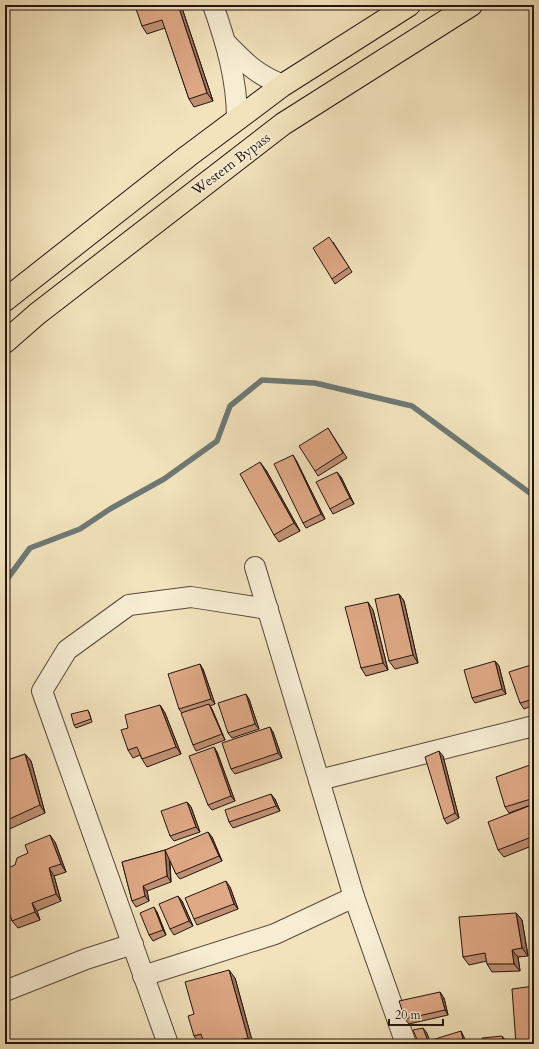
<svg xmlns="http://www.w3.org/2000/svg" width="539" height="1049" viewBox="0 0 539 1049" font-family="Cardo,serif">
  <style>
    .lines { fill: none; stroke-linecap: round; stroke-linejoin: round }
    .stream { stroke: #6d7975; stroke-width: 5.5 }
    .minor-casing { stroke: #57483a; stroke-width: 22 }
    .major-casing { stroke: #23140e; stroke-width: 24 }
    .minor { stroke: #f7edd3; stroke-width: 20 }
    .major { stroke: #f2e3bc; stroke-width: 22 }
    .wall { fill: #c09072; stroke: #23140e }
    .shaded-wall { fill: #9c765d; stroke: #23140e }
    .building { fill: #dfa885; stroke: #23140e }
    .labels { text-anchor: middle; dominant-baseline: central; stroke-width: 3.5; stroke-linejoin: round; paint-order: stroke }
    .street-label { font-size: 14px; fill: #23140e; stroke: #f7edd3 }
  </style>
  <rect width="100%" height="100%" fill="#f2e3bc"/>
  <filter id="stains"><feTurbulence type="fractalNoise" baseFrequency=".005" numOctaves="4"/><feColorMatrix values="0 0 0 0 .2 0 0 0 0 .09 0 0 0 0 .02 0 0 0 .5 -.17"/></filter>
  <radialGradient id="worn" r=".72"><stop offset=".6" stop-color="#630" stop-opacity="0"/><stop offset="1" stop-color="#630" stop-opacity=".3"/></radialGradient>
  <g class="lines">
    <!-- stream -->
    <path class="stream" d="M 5,582 L 30,548 L 80,529 L 110,509 L 164,479 L 217,441 L 230,406 L 262,380 L 315,383 L 412,406 L 534,496"/>
    <defs>
      <g id="minor">
        <path d="M 213,5 C 226,42 237,79 237,119"/>
        <path d="M 226,43 C 246,63 255,74 283,85"/>
        <path d="M 255,567 L 354,897 L 406,1044"/>
        <path d="M 319,780 L 534,726"/>
        <path d="M 143,976 L 275,934 L 354,897"/>
        <path d="M 5,991 L 86,959 L 133,944"/>
        <path d="M 168,1044 L 42,691 L 67,650 L 129,605 L 191,597 L 268,609"/>
      </g>
      <g id="major">
        <path d="M 5,300 L 188,156 L 283,85 L 409,5"/>
        <path d="M 5,342 L 37,314 L 283,124 L 471,5"/>
      </g>
    </defs>
    <!-- minor casing -->
    <use href="#minor" class="minor-casing"/>
    <!-- major casing -->
    <use href="#major" class="major-casing"/>
    <!-- minor -->
    <use href="#minor" class="minor"/>
    <!-- major -->
    <use href="#major" class="major"/>
  </g>
  <!-- wall -->
  <g class="wall">
    <path d="M 137,5 L 181,5 L 213,101 L 194,107 L 189,99 L 165,28 L 147,34 L 142,26 Z"/>
    <path d="M 333,242 L 352,272 L 335,284 L 332,279 Z"/>
    <path d="M 328,428 L 347,458 L 318,476 L 315,471 Z"/>
    <path d="M 296,460 L 325,519 L 306,528 L 303,523 Z"/>
    <path d="M 266,470 L 300,531 L 279,542 L 274,535 Z"/>
    <path d="M 341,477 L 354,504 L 333,514 L 330,509 Z"/>
    <path d="M 399,594 L 404,601 L 418,663 L 395,669 L 389,661 Z"/>
    <path d="M 373,610 L 388,670 L 366,676 L 361,668 Z"/>
    <path d="M 495,661 L 499,666 L 506,694 L 475,703 L 472,698 Z"/>
    <path d="M 534,664 L 534,705 L 524,709 L 520,703 Z"/>
    <path d="M 203,669 L 215,704 L 210,706 L 212,709 L 225,740 L 196,751 L 193,745 L 182,713 L 179,709 Z"/>
    <path d="M 249,699 L 259,729 L 232,738 L 228,733 Z"/>
    <path d="M 160,705 L 165,713 L 181,754 L 147,767 L 142,759 L 140,755 L 133,758 L 128,750 L 128,728 Z"/>
    <path d="M 89,712 L 92,722 L 76,728 L 74,725 Z"/>
    <path d="M 273,732 L 282,758 L 235,774 L 231,769 Z"/>
    <path d="M 214,747 L 217,752 L 235,801 L 212,810 L 208,805 Z"/>
    <path d="M 25,754 L 31,761 L 45,813 L 5,831 L 5,761 Z"/>
    <path d="M 443,756 L 459,818 L 447,824 L 444,819 Z"/>
    <path d="M 530,765 L 534,773 L 534,845 L 504,857 L 498,850 L 528,806 L 509,813 L 505,807 Z"/>
    <path d="M 275,799 L 280,811 L 233,828 L 229,822 Z"/>
    <path d="M 187,802 L 191,807 L 200,832 L 174,841 L 170,836 Z"/>
    <path d="M 212,837 L 222,861 L 180,879 L 176,874 L 170,859 L 171,882 L 147,891 L 149,901 L 136,907 L 132,901 L 122,862 Z"/>
    <path d="M 55,842 L 66,872 L 54,876 L 61,901 L 37,911 L 40,920 L 18,928 L 12,921 L 15,865 Z"/>
    <path d="M 230,887 L 238,909 L 197,925 L 194,919 Z"/>
    <path d="M 182,901 L 193,926 L 174,935 L 170,929 Z"/>
    <path d="M 157,912 L 166,935 L 153,941 L 149,935 Z"/>
    <path d="M 516,913 L 522,920 L 528,956 L 518,957 L 520,971 L 492,972 L 487,964 L 487,961 L 469,965 L 463,957 Z"/>
    <path d="M 235,978 L 253,1044 L 204,1044 L 204,1042 L 199,1043 L 194,1036 L 194,1014 Z"/>
    <path d="M 444,998 L 448,1015 L 409,1024 L 405,1019 Z"/>
  </g>
  <!-- shaded-wall -->
  <g class="shaded-wall">
    <path d="M 178,5 L 181,5 L 213,101 L 207,93 Z"/>
    <path d="M 293,455 L 296,460 L 325,519 L 321,514 Z"/>
    <path d="M 260,462 L 266,470 L 300,531 L 294,523 Z"/>
    <path d="M 337,472 L 341,477 L 354,504 L 350,498 Z"/>
    <path d="M 399,594 L 404,601 L 418,663 L 413,655 Z"/>
    <path d="M 368,602 L 373,610 L 388,670 L 383,663 Z"/>
    <path d="M 495,661 L 499,666 L 506,694 L 502,689 Z"/>
    <path d="M 200,664 L 203,669 L 215,704 L 211,699 Z"/>
    <path d="M 246,694 L 249,699 L 259,729 L 255,724 Z"/>
    <path d="M 209,704 L 212,709 L 225,740 L 222,734 Z"/>
    <path d="M 160,705 L 165,713 L 181,754 L 176,747 Z"/>
    <path d="M 270,727 L 273,732 L 282,758 L 278,753 Z"/>
    <path d="M 214,747 L 217,752 L 235,801 L 231,796 Z"/>
    <path d="M 439,751 L 443,756 L 459,818 L 455,813 Z"/>
    <path d="M 25,754 L 31,761 L 45,813 L 40,805 Z"/>
    <path d="M 530,765 L 534,773 L 534,779 Z"/>
    <path d="M 271,794 L 275,799 L 280,811 L 276,806 Z"/>
    <path d="M 187,802 L 191,807 L 200,832 L 196,827 Z"/>
    <path d="M 208,832 L 212,837 L 222,861 L 219,856 Z"/>
    <path d="M 50,835 L 55,842 L 66,872 L 61,864 Z"/>
    <path d="M 165,850 L 169,855 L 171,882 L 167,876 Z"/>
    <path d="M 49,868 L 54,876 L 61,901 L 56,894 Z"/>
    <path d="M 226,881 L 230,887 L 238,909 L 234,904 Z"/>
    <path d="M 143,886 L 147,891 L 149,901 L 145,896 Z"/>
    <path d="M 178,896 L 182,901 L 193,926 L 189,921 Z"/>
    <path d="M 32,903 L 37,911 L 40,920 L 35,912 Z"/>
    <path d="M 154,907 L 157,912 L 166,935 L 163,930 Z"/>
    <path d="M 516,913 L 522,920 L 528,956 L 522,948 Z"/>
    <path d="M 512,950 L 518,957 L 520,971 L 514,964 Z"/>
    <path d="M 229,970 L 235,978 L 253,1044 L 252,1044 L 248,1038 Z"/>
    <path d="M 440,992 L 444,998 L 448,1015 L 445,1010 Z"/>
    <path d="M 423,1028 L 427,1033 L 431,1044 L 429,1044 Z"/>
    <path d="M 461,1031 L 464,1037 L 466,1044 L 464,1044 Z"/>
    <path d="M 502,1036 L 506,1041 L 506,1044 L 504,1044 Z"/>
  </g>
  <!-- building -->
  <g class="building">
    <path d="M 137,5 L 178,5 L 207,93 L 189,99 L 162,20 L 142,26 L 135,6 Z"/>
    <path d="M 329,237 L 349,267 L 332,279 L 313,248 Z"/>
    <path d="M 328,428 L 343,453 L 315,471 L 299,446 Z"/>
    <path d="M 293,455 L 321,514 L 303,523 L 274,464 Z"/>
    <path d="M 260,462 L 294,523 L 274,535 L 240,474 Z"/>
    <path d="M 337,472 L 350,498 L 330,509 L 316,482 Z"/>
    <path d="M 399,594 L 413,655 L 389,661 L 375,599 Z"/>
    <path d="M 368,602 L 383,663 L 361,668 L 345,607 Z"/>
    <path d="M 495,661 L 502,689 L 472,698 L 464,670 Z"/>
    <path d="M 200,664 L 211,699 L 179,709 L 168,674 Z"/>
    <path d="M 534,664 L 534,699 L 520,703 L 509,672 Z"/>
    <path d="M 246,694 L 255,724 L 228,733 L 218,703 Z"/>
    <path d="M 209,704 L 222,734 L 193,745 L 181,713 Z"/>
    <path d="M 160,705 L 176,747 L 142,759 L 137,747 L 128,750 L 121,730 L 128,728 L 125,715 Z"/>
    <path d="M 88,710 L 91,719 L 74,725 L 71,714 Z"/>
    <path d="M 270,727 L 278,753 L 231,769 L 222,743 Z"/>
    <path d="M 214,747 L 231,796 L 208,805 L 189,756 Z"/>
    <path d="M 439,751 L 455,813 L 444,819 L 425,757 Z"/>
    <path d="M 25,754 L 40,805 L 5,821 L 5,761 Z"/>
    <path d="M 530,765 L 534,779 L 534,798 L 505,807 L 496,777 Z"/>
    <path d="M 271,794 L 276,806 L 229,822 L 225,810 Z"/>
    <path d="M 187,802 L 196,827 L 170,836 L 161,811 Z"/>
    <path d="M 534,804 L 534,836 L 498,850 L 488,822 Z"/>
    <path d="M 208,832 L 219,856 L 176,874 L 165,850 Z"/>
    <path d="M 50,835 L 61,864 L 49,868 L 56,894 L 32,903 L 35,912 L 12,921 L 5,900 L 5,869 L 15,865 L 17,858 L 28,853 L 25,845 Z"/>
    <path d="M 165,850 L 167,876 L 143,886 L 145,896 L 132,901 L 122,862 Z"/>
    <path d="M 226,881 L 234,904 L 194,919 L 185,898 Z"/>
    <path d="M 178,896 L 189,921 L 170,929 L 159,904 Z"/>
    <path d="M 154,907 L 163,930 L 149,935 L 140,913 Z"/>
    <path d="M 516,913 L 522,948 L 512,950 L 514,964 L 487,964 L 485,953 L 463,957 L 459,917 Z"/>
    <path d="M 229,970 L 248,1038 L 225,1044 L 204,1044 L 201,1034 L 194,1036 L 188,1016 L 194,1014 L 185,982 Z"/>
    <path d="M 534,986 L 534,1044 L 516,1044 L 512,989 Z"/>
    <path d="M 440,992 L 445,1010 L 405,1019 L 399,1001 Z"/>
    <path d="M 423,1028 L 429,1044 L 419,1044 L 413,1030 Z"/>
    <path d="M 461,1031 L 464,1044 L 434,1044 L 432,1040 Z"/>
    <path d="M 502,1036 L 504,1044 L 484,1044 L 482,1038 Z"/>
  </g>
  <g class="labels">
    <!-- street labels -->
    <g class="street-label">
      <text transform="translate(231 164) rotate(-37)">Western Bypass</text>
    </g>
  </g>
  <!-- margin -->
  <rect width="539" height="1049" fill="none" stroke="#f2e3bc" stroke-width="20"/>
  <rect x="6" y="6" width="527" height="1037" fill="none" stroke="#23140e" stroke-width="2"/>
  <rect x="10" y="10" width="519" height="1029" fill="none" stroke="#23140e"/>
  <!-- scale -->
  <path d="M389 1019v6h54v-6" fill="none" stroke="#23140e" stroke-width="2"/>
  <text x="395" y="1019" font-size="12" fill="#23140e" stroke="#f7edd3" stroke-width="3" paint-order="stroke">20 m</text>
  <rect width="100%" height="100%" filter="url(#stains)"/>
  <rect width="100%" height="100%" fill="url(#worn)"/>
</svg>
